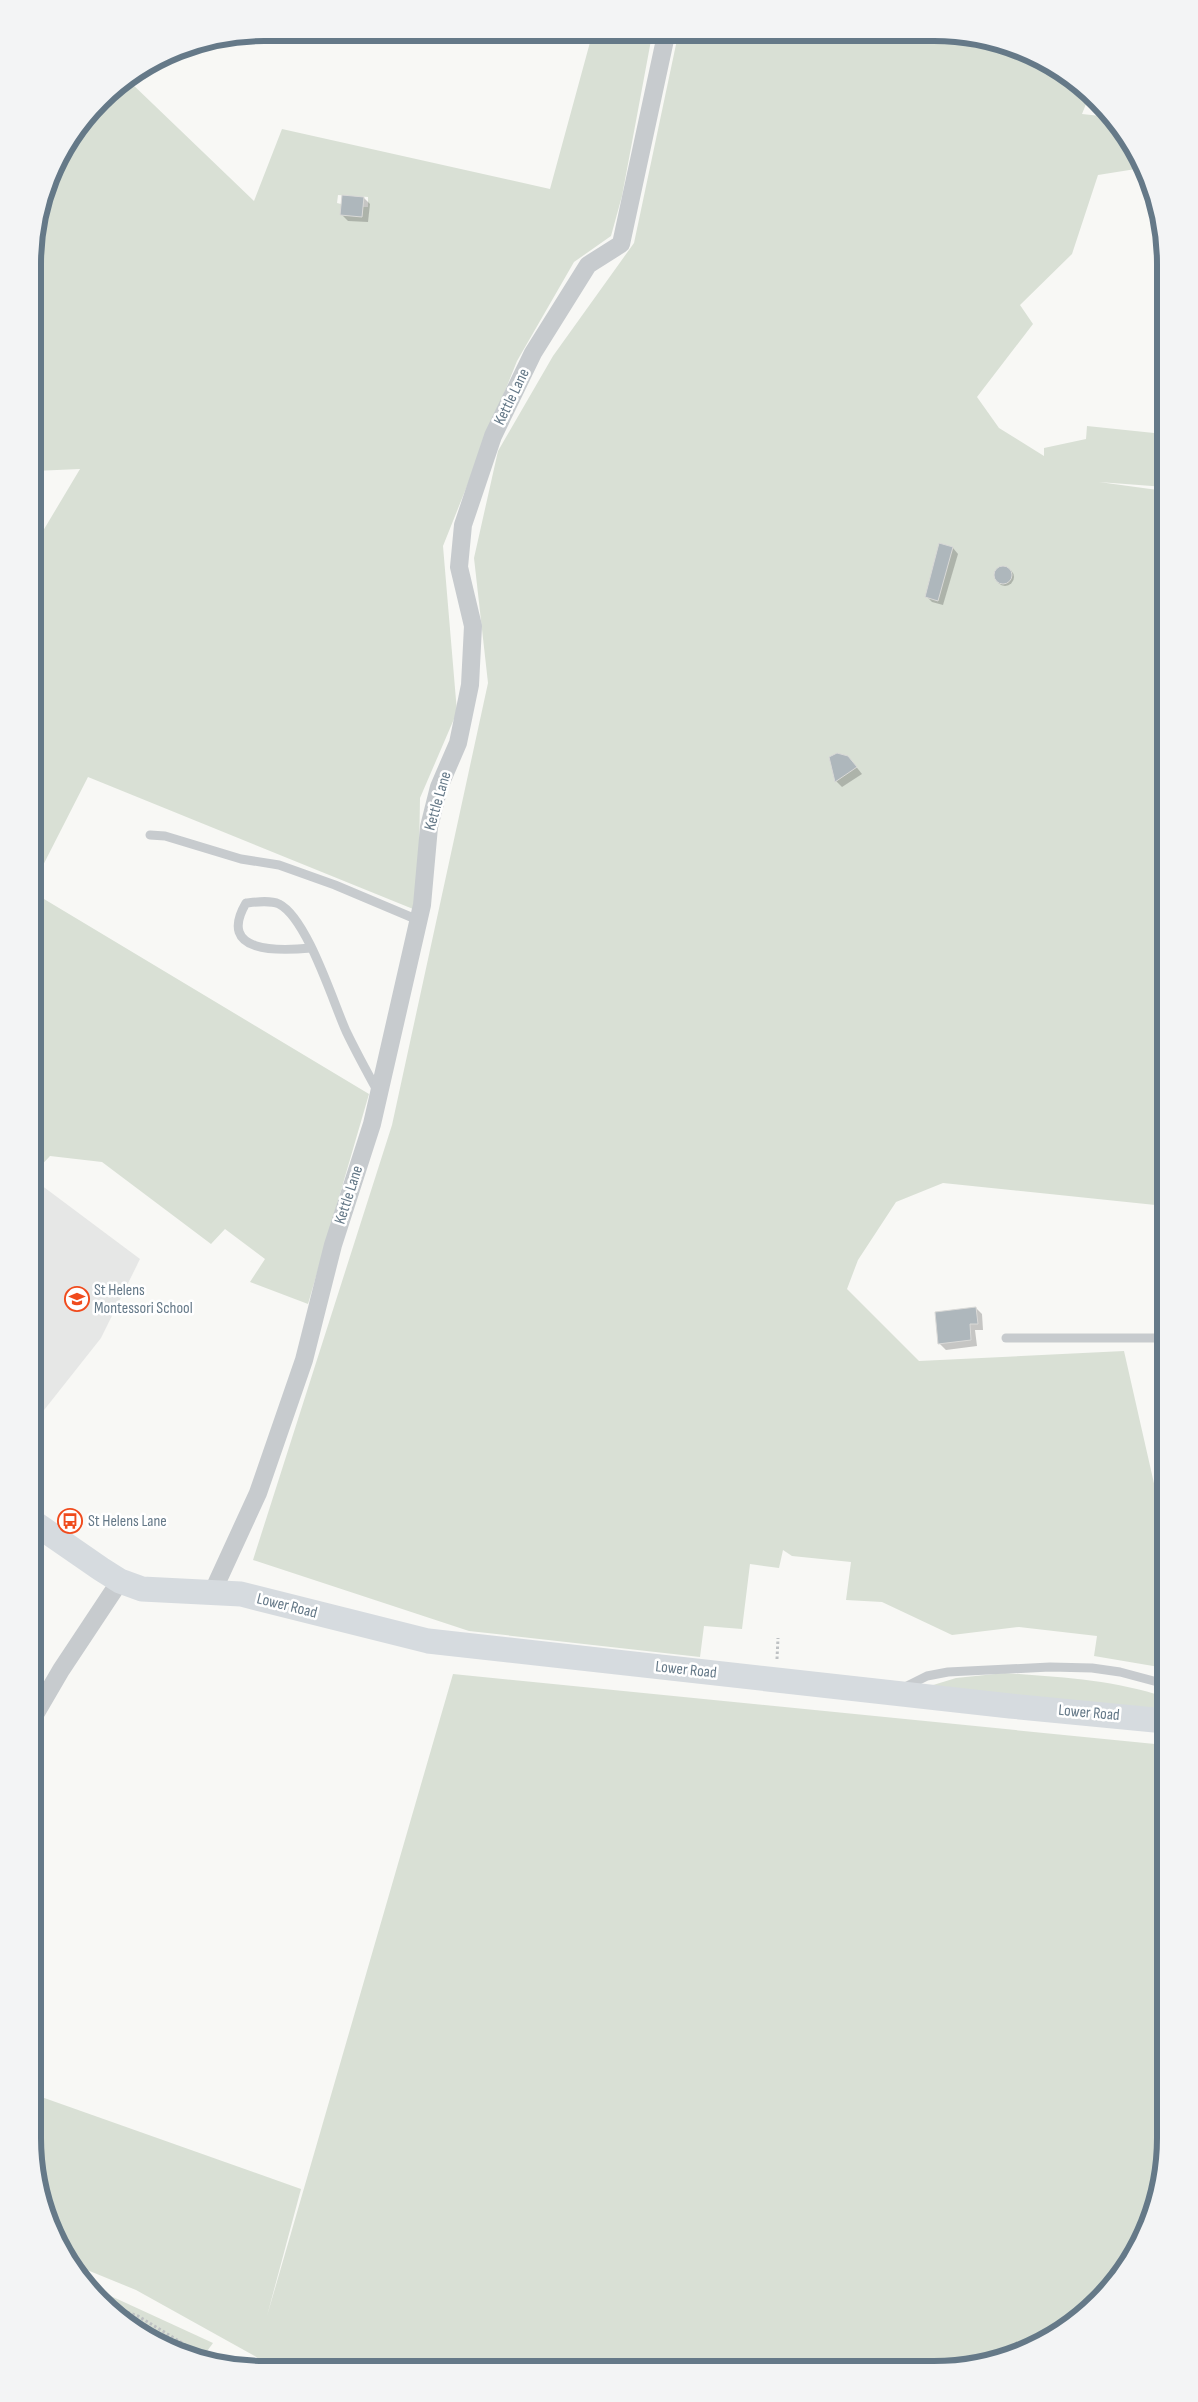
<svg xmlns="http://www.w3.org/2000/svg" width="1198" height="2402" viewBox="0 0 1198 2402" font-family="'Sofia Sans Condensed',sans-serif">
  <style>
    .built { fill: #e6e7e6 }
    .green { fill: #d9e0d5; fill-rule: evenodd }
    .shadow { fill: #0003 }
    .building { fill: #aeb7bc; stroke: #d9d9d7 }
    .lines { fill: none; stroke-linecap: round; stroke-linejoin: round }
    .path { stroke: #bec1c3; stroke-width: 3; stroke-dasharray: 2.5 2.5; stroke-linecap: butt }
    .lane { stroke: #c7cbce; stroke-width: 9 }
    .street { stroke: #c7cbce; stroke-width: 18 }
    .secondary { stroke: #d6dbdf; stroke-width: 25 }
    .labels { text-anchor: middle; dominant-baseline: central; stroke-width: 5; stroke-linejoin: round; paint-order: stroke }
    .street-label { font-size: 16px; fill: #657988; stroke: #fff }
    .poi-label { font-size: 16px; fill: #657988; stroke: #fff; text-anchor: start }
    .rim { fill: none; stroke: #657988; stroke-width: 6 }
  </style>
  <rect width="100%" height="100%" fill="#f8f8f5"/>
  <!-- built -->
  <path class="built" d="M 33,1179 L 140,1259 L 101,1338 L 33,1424 Z"/>
  <!-- green -->
  <g class="green">
    <path d="M 592,35 L 652,35 L 622,196 L 611,236 L 574,262 L 517,361 L 443,546 L 457,712 L 420,798 L 418,911 L 88,777 L 34,883 L 34,546 L 80,469 L 34,471 L 34,234 L 57,162 L 111,90 L 128,80 L 254,201 L 282,129 L 550,189 ZM 338,195 L 368,197 L 368,207 L 363,207 L 362,217 L 341,215 L 341,204 L 337,203 Z"/>
    <path d="M 678,35 L 979,37 L 1036,56 L 1087,90 L 1090,94 L 1082,114 L 1110,117 L 1127,136 L 1142,168 L 1098,175 L 1072,254 L 1020,305 L 1033,324 L 977,397 L 999,428 L 1044,456 L 1044,448 L 1086,439 L 1087,426 L 1154,433 L 1164,385 L 1165,385 L 1165,487 L 1099,482 L 1165,491 L 1165,1206 L 943,1183 L 896,1202 L 858,1260 L 847,1289 L 919,1361 L 1124,1351 L 1165,1532 L 1165,1668 L 1094,1656 L 1097,1636 L 1019,1627 L 952,1635 L 882,1602 L 846,1600 L 851,1562 L 792,1556 L 783,1550 L 779,1568 L 750,1564 L 742,1629 L 704,1626 L 700,1657 L 469,1631 L 253,1560 L 392,1125 L 488,683 L 474,558 L 498,451 L 553,356 L 634,243 Z"/>
    <path d="M 34,893 L 369,1094 L 308,1304 L 250,1282 L 265,1259 L 225,1229 L 211,1244 L 102,1162 L 50,1156 L 33,1174 Z"/>
    <path d="M 1005,1673 C 1060,1677 1114,1680 1165,1697 L 1165,1713 L 930,1686 L 956,1678 Z"/>
    <path d="M 453,1674 L 1165,1745 L 1165,2153 L 1148,2226 L 1117,2279 L 1063,2330 L 1008,2357 L 934,2369 L 276,2368 L 136,2290 L 70,2263 L 45,2212 L 33,2138 L 33,2094 L 301,2189 L 267,2316 Z"/>
    <path d="M 89,2286 L 213,2343 L 202,2358 L 162,2346 L 112,2312 Z"/>
  </g>
  <!-- shadow -->
  <g class="shadow">
    <path d="M 364,198 L 370,204 L 368,222 L 348,221 L 342,215 Z"/>
    <path d="M 940,545 L 953,548 L 958,554 L 943,605 L 932,602 L 926,596 Z"/>
    <circle cx="1005" cy="577" r="9"/>
    <path d="M 854,764 L 862,774 L 842,787 L 836,781 Z"/>
    <path d="M 976,1308 L 982,1314 L 983,1330 L 975,1330 L 977,1346 L 946,1350 L 939,1343 Z"/>
  </g>
  <!-- building -->
  <g class="building">
    <path d="M 342,195 L 364,197 L 362,217 L 340,215 Z"/>
    <path d="M 939,543 L 953,547 L 938,601 L 925,597 Z"/>
    <circle cx="1003" cy="575" r="9"/>
    <path d="M 837,753 L 848,756 L 857,767 L 835,782 L 829,757 Z"/>
    <path d="M 976,1307 L 978,1324 L 970,1324 L 971,1340 L 938,1344 L 935,1312 Z"/>
  </g>
  <g class="lines">
    <!-- path -->
    <g class="path">
      <path d="M 777,1659 L 778,1638"/>
      <path d="M 104,2304 L 138,2316 L 210,2360"/>
    </g>
    <!-- lane -->
    <g class="lane">
      <path d="M 150,835 L 165,836 L 241,859 L 279,865 L 335,885 L 418,920"/>
      <path d="M 311,948 C 280,951 216,954 246,903 C 256,902 270,900 279,904 C 307,918 333,1002 346,1031 C 356,1052 367,1072 378,1092"/>
      <path d="M 1006,1338 L 1165,1338"/>
      <path d="M 903,1688 L 927,1676 L 948,1672 L 1050,1667 L 1092,1668 L 1120,1672 L 1165,1684"/>
    </g>
    <!-- street -->
    <g class="street">
      <path d="M 213,1591 L 258,1493 L 304,1360 L 333,1245 L 372,1124 L 422,905 L 429,827 L 439,787 L 458,743 L 470,685 L 473,626 L 459,567 L 463,525 L 493,436 L 533,353 L 588,265 L 621,244 L 666,35"/>
      <path d="M 33,1718 L 61,1670 L 120,1581"/>
    </g>
    <!-- secondary -->
    <path class="secondary" d="M 33,1522 L 101,1569 L 120,1581 L 142,1589 L 241,1594 L 428,1641 L 1010,1706 L 1165,1721"/>
  </g>
  <!-- icons -->
  <defs>
    <symbol id="school-ring" viewBox="-11 -11 22 22"><circle r="9.5" fill="#fff" stroke="#f04b1d" stroke-width="1.5"/><path d="M0-5L7-2L0 1L-7-2ZM-4 1L0 2.5L4 1V4Q0 6-4 4Z" fill="#f04b1d"/></symbol>
    <symbol id="bus-ring" viewBox="-11 -11 22 22"><circle r="9.5" fill="#fff" stroke="#f04b1d" stroke-width="1.5"/><path d="M-5-6H5V4H4V6H2V4H-2V6H-4V4H-5ZM-3.5-4V0h7V-4ZM-3.5 1.2v1.5H-2V1.2ZM2 1.2v1.5H3.5V1.2Z" fill="#f04b1d"/></symbol>
  </defs>
  <g fill-rule="evenodd">
    <use href="#school-ring" x="63" y="1285" width="28" height="28"/>
    <use href="#bus-ring" x="56" y="1507" width="28" height="28"/>
  </g>
  <g class="labels">
    <!-- street labels -->
    <g class="street-label">
      <text transform="translate(512 397) rotate(-64)">Kettle Lane</text>
      <text transform="translate(438 801) rotate(-74)">Kettle Lane</text>
      <text transform="translate(349 1195) rotate(-72)">Kettle Lane</text>
      <text transform="translate(287 1606) rotate(14)">Lower Road</text>
      <text transform="translate(686 1670) rotate(6)">Lower Road</text>
      <text transform="translate(1089 1713) rotate(5)">Lower Road</text>
    </g>
    <!-- poi labels -->
    <g class="poi-label">
      <text x="94" y="1290">St Helens<tspan x="94" dy="18">Montessori School</tspan></text>
      <text x="88" y="1521">St Helens Lane</text>
    </g>
  </g>
  <!-- crop -->
  <path d="M0 0H1198V2402H0ZM264 41H934A223 223 0 0 1 1157 264V2138A223 223 0 0 1 934 2361H264A223 223 0 0 1 41 2138V264A223 223 0 0 1 264 41Z" fill="#f3f4f5" fill-rule="evenodd"/>
  <path class="rim" d="M264 41H934A223 223 0 0 1 1157 264V2138A223 223 0 0 1 934 2361H264A223 223 0 0 1 41 2138V264A223 223 0 0 1 264 41Z"/>
</svg>
